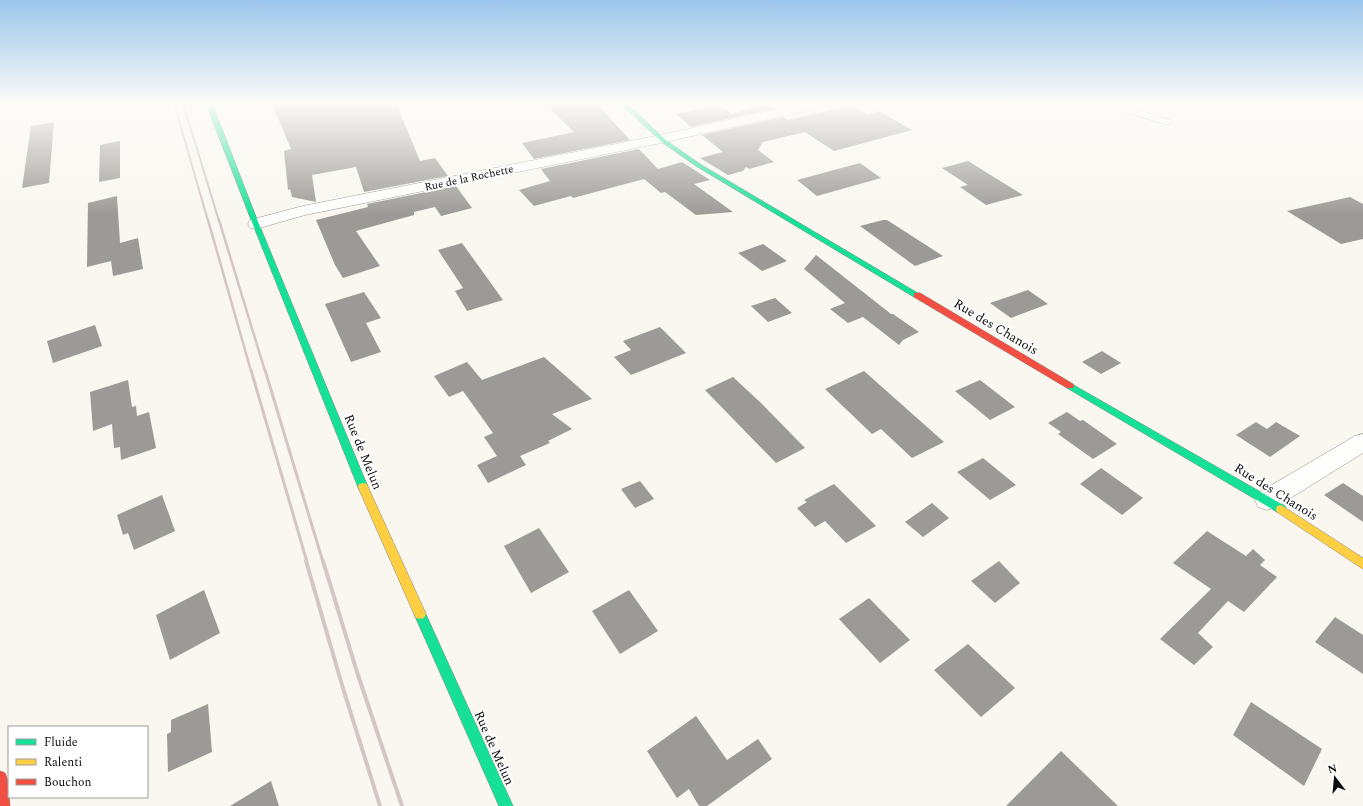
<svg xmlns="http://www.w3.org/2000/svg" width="1363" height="806" viewBox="0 0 1363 806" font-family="Spectral,serif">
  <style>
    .building { fill: #9c9a96 }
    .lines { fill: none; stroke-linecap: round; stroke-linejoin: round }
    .lane-casing { stroke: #92918e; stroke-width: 1 }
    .street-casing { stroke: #92918e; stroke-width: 1 }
    .fast-casing { stroke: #898885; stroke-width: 1 }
    .slow-casing { stroke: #898885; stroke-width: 1 }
    .jam-casing { stroke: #898885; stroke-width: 1 }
    .lane { fill: #fefefd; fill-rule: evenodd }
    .street { fill: #fefefd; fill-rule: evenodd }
    .fast { fill: #16e098; fill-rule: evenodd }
    .slow { fill: #ffcf43; fill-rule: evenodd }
    .jam { fill: #f24e42; fill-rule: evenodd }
    .rail-far3 { stroke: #d4c6c6; stroke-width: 2 }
    .rail-far2 { stroke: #d4c6c6; stroke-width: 2.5 }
    .rail-far1 { stroke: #d4c6c6; stroke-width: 3 }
    .rail { stroke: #d4c6c6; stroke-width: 4 }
    .labels { text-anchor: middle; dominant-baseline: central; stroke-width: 4; stroke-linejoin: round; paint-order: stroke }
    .far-street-label { font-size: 11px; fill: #0b0b0b; stroke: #fff }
    .street-label { font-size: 13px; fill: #0b0b0b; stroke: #fff }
  </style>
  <rect width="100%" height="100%" fill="#f9f7f0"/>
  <!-- building -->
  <g class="building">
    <path d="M 291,103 L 396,103 L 420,161 L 435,158 L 448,176 L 364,192 L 356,167 L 312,175 L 316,202 L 292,197 L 290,189 L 288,190 L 284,151 L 291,149 L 273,106 Z"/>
    <path d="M 544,103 L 596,103 L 630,140 L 534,159 L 522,143 L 574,132 Z"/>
    <path d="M 720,105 L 731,114 L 766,105 L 772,109 L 691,127 L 676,114 Z"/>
    <path d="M 851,105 L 867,115 L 879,111 L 912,130 L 834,151 L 805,132 L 763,142 L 758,150 L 774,162 L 749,169 L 746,167 L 743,171 L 728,175 L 700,158 L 723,152 L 702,135 L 784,117 L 788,120 Z"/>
    <path d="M 54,122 L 49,183 L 22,188 L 31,126 Z"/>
    <path d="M 120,141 L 120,178 L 99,182 L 100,145 Z"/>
    <path d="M 639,149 L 658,169 L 682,162 L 710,180 L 694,184 L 733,212 L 696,215 L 665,192 L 661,193 L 644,179 L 573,198 L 571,196 L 534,206 L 519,190 L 550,181 L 541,169 Z"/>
    <path d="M 968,161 L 1023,195 L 986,205 L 960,187 L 968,185 L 942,168 Z"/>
    <path d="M 860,163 L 881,178 L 817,196 L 797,180 Z"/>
    <path d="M 456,186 L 472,208 L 441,216 L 435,207 L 414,212 L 414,215 L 356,231 L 380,266 L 343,278 L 335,265 L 316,220 L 368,207 L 367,204 Z"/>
    <path d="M 117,196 L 120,243 L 138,238 L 143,269 L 113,276 L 111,261 L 87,267 L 88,203 Z"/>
    <path d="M 1350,197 L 1363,204 L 1363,239 L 1341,244 L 1287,211 Z"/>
    <path d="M 883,220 L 887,220 L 943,256 L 915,266 L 860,226 Z"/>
    <path d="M 462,243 L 503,300 L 467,311 L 455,291 L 463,288 L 438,250 Z"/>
    <path d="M 763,244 L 787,261 L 762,271 L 738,253 Z"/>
    <path d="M 816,255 L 891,314 L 893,314 L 919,332 L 903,340 L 899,345 L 863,317 L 848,323 L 830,309 L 845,303 L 804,269 Z"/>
    <path d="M 1028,290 L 1048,304 L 1011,318 L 990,303 Z"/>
    <path d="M 364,292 L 381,318 L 366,323 L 381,352 L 351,362 L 325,304 Z"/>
    <path d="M 775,298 L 792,313 L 768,322 L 751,306 Z"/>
    <path d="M 95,325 L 102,346 L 53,363 L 47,341 Z"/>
    <path d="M 660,327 L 686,353 L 631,375 L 614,357 L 631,350 L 623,341 Z"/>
    <path d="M 1102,351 L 1121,363 L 1101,374 L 1082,362 Z"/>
    <path d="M 544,357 L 592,399 L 552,414 L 572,429 L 548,441 L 550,443 L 520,456 L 526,465 L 488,483 L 477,465 L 497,456 L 484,437 L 493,433 L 463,391 L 449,397 L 434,376 L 467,362 L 482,380 Z"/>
    <path d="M 864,371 L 944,442 L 912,458 L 881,429 L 872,434 L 825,389 Z"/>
    <path d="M 733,377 L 761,403 L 805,448 L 776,463 L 705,390 Z"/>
    <path d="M 128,380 L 132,407 L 136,406 L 137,416 L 149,412 L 156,448 L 121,460 L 120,447 L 114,448 L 112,424 L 93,431 L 90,392 Z"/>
    <path d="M 980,380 L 1015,407 L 990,420 L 955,391 Z"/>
    <path d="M 1067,412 L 1080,421 L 1083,420 L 1117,444 L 1093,459 L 1058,434 L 1061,432 L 1048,423 Z"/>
    <path d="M 1256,422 L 1267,429 L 1276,422 L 1300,436 L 1270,457 L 1236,435 Z"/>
    <path d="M 983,458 L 1016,485 L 990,500 L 957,472 Z"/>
    <path d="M 1101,468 L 1143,498 L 1122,515 L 1080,484 Z"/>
    <path d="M 640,481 L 654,499 L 635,508 L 621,489 Z"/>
    <path d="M 1343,483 L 1363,496 L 1363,522 L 1324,495 Z"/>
    <path d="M 834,484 L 876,526 L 846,543 L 825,521 L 815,527 L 797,508 L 807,502 L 804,500 Z"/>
    <path d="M 162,495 L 175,531 L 134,550 L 128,533 L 123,535 L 117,515 Z"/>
    <path d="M 932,503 L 949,518 L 923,537 L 905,522 Z"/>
    <path d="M 539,528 L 569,572 L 531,593 L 504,546 Z"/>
    <path d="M 1207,531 L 1246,556 L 1253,549 L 1265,560 L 1260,565 L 1277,577 L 1244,612 L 1228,601 L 1198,633 L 1213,647 L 1194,665 L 1160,639 L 1211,589 L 1173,563 Z"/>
    <path d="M 999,561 L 1020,583 L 995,603 L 971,581 Z"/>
    <path d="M 204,590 L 220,633 L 170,660 L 156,615 Z"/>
    <path d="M 629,590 L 658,631 L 620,654 L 592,611 Z"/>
    <path d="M 869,598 L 910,640 L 880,663 L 839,619 Z"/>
    <path d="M 1335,617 L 1363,635 L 1363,674 L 1315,642 Z"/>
    <path d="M 968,644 L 1015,688 L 981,717 L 934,670 Z"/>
    <path d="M 1251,702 L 1322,749 L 1304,786 L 1233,735 Z"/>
    <path d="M 208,704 L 212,752 L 168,772 L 167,734 L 171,732 L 171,720 Z"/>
    <path d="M 696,716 L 727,760 L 758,739 L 772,759 L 707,806 L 699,806 L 689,789 L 677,798 L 647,751 Z"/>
    <path d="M 1061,751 L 1118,806 L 1006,806 Z"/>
    <path d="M 271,781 L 279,806 L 230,806 Z"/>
  </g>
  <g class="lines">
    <defs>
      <path id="lane" d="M 1098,103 L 1114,103 L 1170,120 L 1172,122 L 1170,124 L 1164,124 Z"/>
      <g id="street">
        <path d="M 805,103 L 829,103 L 823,107 L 661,143 L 305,215 L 256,229 L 250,228 L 248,224 L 250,220 L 303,206 L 661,135 Z"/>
        <path d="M 1363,434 L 1363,453 L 1276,507 L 1267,510 L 1258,507 L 1255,500 L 1258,493 L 1355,436 Z"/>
      </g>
      <g id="fast">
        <path d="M 206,103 L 212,103 L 256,217 L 368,487 L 367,490 L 363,491 L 359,490 L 358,487 L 250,217 Z"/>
        <path d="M 620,103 L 626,103 L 667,141 L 700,164 L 921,295 L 917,297 L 914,297 L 696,166 L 663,143 Z"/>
        <path d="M 1070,383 L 1285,506 L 1286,509 L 1285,512 L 1281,513 L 1277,512 L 1067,388 L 1066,386 Z"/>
        <path d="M 420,609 L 424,610 L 513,806 L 499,806 L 414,614 L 416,610 Z"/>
      </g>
      <g id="slow">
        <path d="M 363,483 L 367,484 L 368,487 L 426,614 L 424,618 L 420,619 L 416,618 L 414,614 L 358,487 L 359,484 Z"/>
        <path d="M 1281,505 L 1363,558 L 1363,569 L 1277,512 L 1276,509 L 1277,506 Z"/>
      </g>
      <g id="jam">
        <path d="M 914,293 L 920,293 L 1073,384 L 1074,386 L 1073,388 L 1067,388 L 914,297 Z"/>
        <path d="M 0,771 L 5,773 L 7,778 L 10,806 L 0,806 Z"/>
      </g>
    </defs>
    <!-- lane casing -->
    <use href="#lane" class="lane-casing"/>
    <!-- street casing -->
    <use href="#street" class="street-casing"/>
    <!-- fast casing -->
    <use href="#fast" class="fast-casing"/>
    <!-- slow casing -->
    <use href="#slow" class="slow-casing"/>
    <!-- jam casing -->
    <use href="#jam" class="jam-casing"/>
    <!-- lane -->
    <use href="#lane" class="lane"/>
    <!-- street -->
    <use href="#street" class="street"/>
    <!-- fast -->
    <use href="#fast" class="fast"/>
    <!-- slow -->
    <use href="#slow" class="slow"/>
    <!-- jam -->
    <use href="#jam" class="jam"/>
    <!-- rail-far3 -->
    <g class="rail-far3">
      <path d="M 174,103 L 208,221"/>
      <path d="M 183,103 L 219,221"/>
    </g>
    <!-- rail-far2 -->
    <g class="rail-far2">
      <path d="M 208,220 L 251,371"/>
      <path d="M 219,220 L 265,371"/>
    </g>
    <!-- rail-far1 -->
    <g class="rail-far1">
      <path d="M 251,370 L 307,562"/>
      <path d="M 265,370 L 323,562"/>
    </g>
    <!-- rail -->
    <g class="rail">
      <path d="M 306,561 L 342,685 L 380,806"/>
      <path d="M 323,561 L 357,672 L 402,806"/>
    </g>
  </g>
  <!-- sky -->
  <linearGradient id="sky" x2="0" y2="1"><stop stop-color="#9cc6eb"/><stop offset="0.48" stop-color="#fcfbf8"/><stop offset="1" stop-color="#fcfbf8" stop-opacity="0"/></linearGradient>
  <rect width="1363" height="216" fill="url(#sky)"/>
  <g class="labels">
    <!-- far-street labels -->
    <g class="far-street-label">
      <text transform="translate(469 178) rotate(-12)">Rue de la Rochette</text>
    </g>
    <!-- street labels -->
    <g class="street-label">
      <text transform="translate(996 327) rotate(31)">Rue des Chanois</text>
      <text transform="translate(363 452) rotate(68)">Rue de Melun</text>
      <text transform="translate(1276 492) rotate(32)">Rue des Chanois</text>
      <text transform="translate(494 748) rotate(66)">Rue de Melun</text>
    </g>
  </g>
  <!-- legend -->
  <rect x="8" y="726" width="140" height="72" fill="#ffffff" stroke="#9d9d9d"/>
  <rect x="16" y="739" width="20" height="6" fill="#16e098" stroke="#9d9d9d"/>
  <text x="44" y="746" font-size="12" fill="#0b0b0b">Fluide</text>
  <rect x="16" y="759" width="20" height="6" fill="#ffcf43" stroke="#9d9d9d"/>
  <text x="44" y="766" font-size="12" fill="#0b0b0b">Ralenti</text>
  <rect x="16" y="779" width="20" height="6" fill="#f24e42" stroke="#9d9d9d"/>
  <text x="44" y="786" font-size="12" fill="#0b0b0b">Bouchon</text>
  <!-- north arrow -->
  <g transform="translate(1335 778) rotate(344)" stroke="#ffffff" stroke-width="3" paint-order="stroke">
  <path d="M0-3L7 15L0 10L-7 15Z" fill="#0b0b0b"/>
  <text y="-6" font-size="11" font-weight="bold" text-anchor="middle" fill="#0b0b0b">N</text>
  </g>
</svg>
